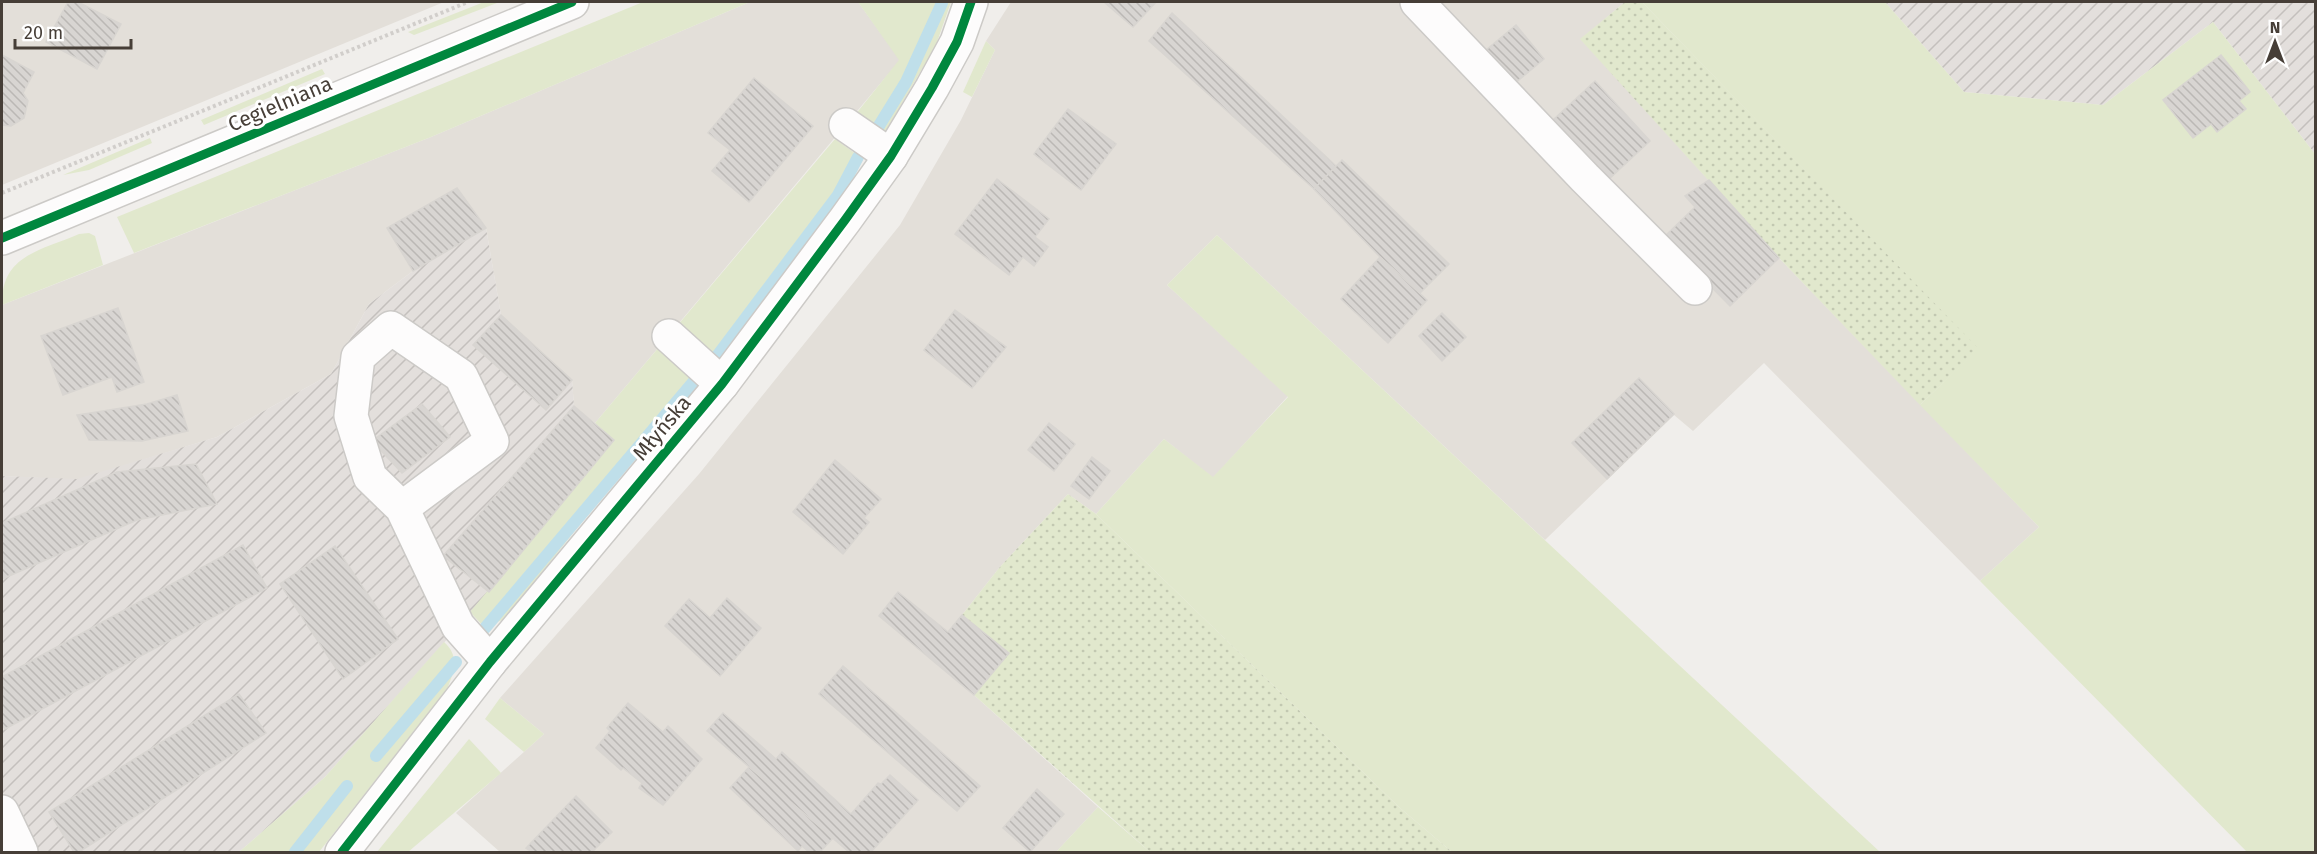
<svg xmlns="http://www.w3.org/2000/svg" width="2317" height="854" viewBox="0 0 2317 854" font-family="'Fira Sans',sans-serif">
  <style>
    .residential { fill: #e3dfd9 }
    .industrial { fill: url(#industrial-furrows) }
    .grass { fill: #e1e8cd }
    .park { fill: url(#park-dots) }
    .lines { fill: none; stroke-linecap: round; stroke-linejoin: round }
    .stream { stroke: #bfdfea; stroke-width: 12 }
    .building { fill: url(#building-back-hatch); stroke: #d8d5d1; stroke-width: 1.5 }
    .minor-casing { stroke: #cccac7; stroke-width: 36 }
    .path { stroke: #d1cecb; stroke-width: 4; stroke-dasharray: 3 3; stroke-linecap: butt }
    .minor { stroke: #fdfcfc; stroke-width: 33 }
    .cycleway-casing { stroke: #fff; stroke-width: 13 }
    .cycleway { stroke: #00873e; stroke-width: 9 }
    .labels { text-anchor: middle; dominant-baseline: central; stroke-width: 6; stroke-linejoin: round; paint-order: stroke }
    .street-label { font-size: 21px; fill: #463e37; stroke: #fff }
  </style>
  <defs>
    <pattern id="industrial-furrows" width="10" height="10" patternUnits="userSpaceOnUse" patternTransform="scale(1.5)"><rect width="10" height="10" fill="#e3dfdc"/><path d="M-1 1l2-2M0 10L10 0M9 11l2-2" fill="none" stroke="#c4c0bd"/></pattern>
    <pattern id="park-dots" width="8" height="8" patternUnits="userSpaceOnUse" patternTransform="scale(1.5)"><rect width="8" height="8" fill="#e1e8cd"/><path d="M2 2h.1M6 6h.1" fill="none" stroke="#c2c8b1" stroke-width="1.8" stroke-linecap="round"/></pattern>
    <pattern id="building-back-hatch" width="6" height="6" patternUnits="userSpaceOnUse" patternTransform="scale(1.5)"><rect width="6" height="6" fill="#d8d5d2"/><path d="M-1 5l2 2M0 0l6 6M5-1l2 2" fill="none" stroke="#bbb8b5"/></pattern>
  </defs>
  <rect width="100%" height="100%" fill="#f0eeeb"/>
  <!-- residential -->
  <g class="residential">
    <path d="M 2,2 L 444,2 L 2,185 Z"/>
    <path d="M 750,2 L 858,2 L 900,60 L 595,423 L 574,406 L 572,380 L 501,315 L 486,228 L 413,271 L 369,304 L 331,374 L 217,437 L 77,480 L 2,476 L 2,305 L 431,137 Z"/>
    <path d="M 1011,2 L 1625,2 L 1581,39 L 1779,258 L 2039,527 L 1980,581 L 1764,363 L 1693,431 L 1674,415 L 1545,540 L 1217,235 L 1167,285 L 1288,396 L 1213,478 L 1164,439 L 1096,514 L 1068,494 L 999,568 L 962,615 L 1009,653 L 974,695 L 1098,807 L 1056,852 L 500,852 L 456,813 L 544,734 L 500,698 L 699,474 L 900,225 L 961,120 L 995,50 L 986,41 Z"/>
  </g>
  <!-- industrial -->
  <g class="industrial">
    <path d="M 1885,2 L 2315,2 L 2315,154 L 2213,22 L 2103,105 L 1964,92 Z"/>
    <path d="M 457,188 L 486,228 L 501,315 L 572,380 L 574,406 L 614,440 L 489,592 L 325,777 L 239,852 L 2,852 L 2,476 L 77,479 L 217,437 L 331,374 L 369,304 L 413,271 L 387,228 Z"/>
  </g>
  <!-- grass -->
  <g class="grass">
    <path d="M 484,2 L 497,3 L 414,35 L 408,32 Z"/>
    <path d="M 643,2 L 750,2 L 431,137 L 134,253 L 117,217 Z"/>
    <path d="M 858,2 L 951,2 L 936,45 L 884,134 L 855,115 L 899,60 Z"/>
    <path d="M 1642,2 L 1885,2 L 1964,92 L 2103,105 L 2213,22 L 2315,154 L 2315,852 L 2247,852 L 1980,581 L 2039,527 L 1920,405 L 1978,349 Z"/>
    <path d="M 986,41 L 995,50 L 972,97 L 963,92 Z"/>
    <path d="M 322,69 L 325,74 L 204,125 L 201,120 Z"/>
    <path d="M 150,138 L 152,143 L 89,170 L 63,175 Z"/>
    <path d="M 835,139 L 863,159 L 845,191 L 719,361 L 677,326 Z"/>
    <path d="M 89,233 L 95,236 L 103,265 L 2,305 C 1,255 40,251 79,234 Z"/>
    <path d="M 1217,235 L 1880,852 L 1452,852 L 1400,808 L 1096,514 L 1164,439 L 1213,477 L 1288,397 L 1167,285 Z"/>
    <path d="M 659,347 L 699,382 L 592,509 L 506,618 L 485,628 L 470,612 L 614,440 L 595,423 Z"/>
    <path d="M 444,642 C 460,656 454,672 447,689 L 319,852 L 239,852 L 325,777 Z"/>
    <path d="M 500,698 L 544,734 L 524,752 L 485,719 Z"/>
    <path d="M 469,739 L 501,773 L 408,852 L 377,852 Z"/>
    <path d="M 1098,807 L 1150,852 L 1056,852 Z"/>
  </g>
  <!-- park -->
  <g class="park">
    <path d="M 1625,2 L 1642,2 L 1979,349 L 1920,405 L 1779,258 L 1580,39 Z"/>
    <path d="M 1068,494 L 1096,514 L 1400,808 L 1452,852 L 1150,852 L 974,695 L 1008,653 L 962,615 L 999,568 Z"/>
  </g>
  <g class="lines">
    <!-- stream -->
    <g class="stream">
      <path d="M 877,129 L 906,82 L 942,3"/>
      <path d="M 717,356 L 838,195 L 858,157"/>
      <path d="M 485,628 L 695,380"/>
      <path d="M 376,756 L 456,662"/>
      <path d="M 295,852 L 347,786"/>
    </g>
  </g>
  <!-- building -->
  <g class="building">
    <path d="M 68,2 L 78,2 L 121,24 L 97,69 L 46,42 Z"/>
    <path d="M 1104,2 L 1156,2 L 1133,27 Z"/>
    <path d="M 1172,13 L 1336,166 L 1314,189 L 1149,41 Z"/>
    <path d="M 1516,25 L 1544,59 L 1508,89 L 1480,55 Z"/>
    <path d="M 2,55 L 34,72 L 23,93 L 28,101 L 24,118 L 11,126 L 2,125 Z"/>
    <path d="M 2221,55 L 2250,92 L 2239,101 L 2246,109 L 2217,132 L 2211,124 L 2193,138 L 2163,100 Z"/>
    <path d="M 754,78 L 813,126 L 749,202 L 712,171 L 730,150 L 708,133 Z"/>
    <path d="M 1595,81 L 1650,141 L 1608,180 L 1553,120 Z"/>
    <path d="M 1068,109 L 1116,144 L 1081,190 L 1034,154 Z"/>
    <path d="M 1342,160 L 1449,264 L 1420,293 L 1380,257 L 1314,189 Z"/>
    <path d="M 997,179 L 1049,219 L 1035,237 L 1048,247 L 1034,266 L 1023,257 L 1009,275 L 955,234 Z"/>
    <path d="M 1709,180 L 1779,258 L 1730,306 L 1663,238 L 1695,207 L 1685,196 Z"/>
    <path d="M 457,188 L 486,228 L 413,271 L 387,228 Z"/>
    <path d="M 1380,257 L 1427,300 L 1388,343 L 1341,299 Z"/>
    <path d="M 118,308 L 144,382 L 117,392 L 112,377 L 63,395 L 41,336 Z"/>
    <path d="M 955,310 L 1006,347 L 972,388 L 924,350 Z"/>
    <path d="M 1442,313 L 1466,337 L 1442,361 L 1419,336 Z"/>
    <path d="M 501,315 L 572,380 L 546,410 L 473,345 Z"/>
    <path d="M 1639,378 L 1674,414 L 1607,479 L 1572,443 Z"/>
    <path d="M 177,395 L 188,431 L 142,441 L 89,440 L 77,415 L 147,404 Z"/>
    <path d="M 422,404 L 450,437 L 402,473 L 372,441 Z"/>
    <path d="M 574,406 L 614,440 L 489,592 L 443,556 Z"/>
    <path d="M 1049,423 L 1075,444 L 1054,471 L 1028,450 Z"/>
    <path d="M 1092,457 L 1110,471 L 1089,499 L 1071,486 Z"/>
    <path d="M 835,460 L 881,499 L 864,518 L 869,522 L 843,554 L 793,512 Z"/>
    <path d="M 196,464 L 217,504 L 137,520 L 2,579 L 2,523 L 117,472 Z"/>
    <path d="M 243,545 L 267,588 L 5,729 L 2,724 L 2,677 Z"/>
    <path d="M 335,546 L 398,639 L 343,679 L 280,584 Z"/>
    <path d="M 898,592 L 948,632 L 962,615 L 1009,653 L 974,695 L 879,616 Z"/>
    <path d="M 727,598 L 761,628 L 720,676 L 665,626 L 689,599 L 710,618 Z"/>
    <path d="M 843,666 L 980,786 L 957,811 L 819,694 Z"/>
    <path d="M 239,694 L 266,733 L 79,852 L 74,852 L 49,812 Z"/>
    <path d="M 628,703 L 663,732 L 668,726 L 702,759 L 663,805 L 639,788 L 642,783 L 623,768 L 621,770 L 596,748 L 610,731 L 607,728 Z"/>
    <path d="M 723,713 L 776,759 L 782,752 L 851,814 L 878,783 L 881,784 L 890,775 L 918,800 L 871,852 L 849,852 L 707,731 Z"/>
    <path d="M 749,767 L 833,838 L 820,852 L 809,852 L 802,846 L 798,851 L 730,788 Z"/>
    <path d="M 1037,789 L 1064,814 L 1030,852 L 1003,828 Z"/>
    <path d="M 576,796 L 612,832 L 592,852 L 532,852 L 526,848 Z"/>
  </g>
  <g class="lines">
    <defs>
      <g id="minor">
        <path d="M 1417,2 L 1585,178 L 1695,288"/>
        <path d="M 846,125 L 891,156"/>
        <path d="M 2,238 L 572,2"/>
        <path d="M 669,336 L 722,384"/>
        <path d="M 402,508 L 370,477 L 351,416 L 358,357 L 391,328 L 461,376 L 492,441 L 402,508 L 458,626 L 490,662"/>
        <path d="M 2,812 L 21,852"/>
        <path d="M 342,852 L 490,662 L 722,384 L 845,220 L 891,156 L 932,88 L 957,42 L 971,2"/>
      </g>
    </defs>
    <!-- minor casing -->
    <use href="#minor" class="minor-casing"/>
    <!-- path -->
    <path class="path" d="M 2,193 L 468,2"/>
    <!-- minor -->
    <use href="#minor" class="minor"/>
    <defs>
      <g id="cycleway">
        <path d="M 2,238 L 572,2"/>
        <path d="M 342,852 L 490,662 L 722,384 L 845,220 L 891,156 L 932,88 L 957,42 L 971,2"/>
      </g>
    </defs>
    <!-- cycleway casing -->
    <use href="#cycleway" class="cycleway-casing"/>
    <!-- cycleway -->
    <use href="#cycleway" class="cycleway"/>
  </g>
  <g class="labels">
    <!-- street labels -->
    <g class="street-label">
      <text transform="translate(280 104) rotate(-23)">Cegielniana</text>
      <text transform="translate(662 428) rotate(-50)">Młyńska</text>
    </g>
  </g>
  <!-- border -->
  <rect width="2317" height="854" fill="none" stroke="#463e37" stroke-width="6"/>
  <!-- north arrow -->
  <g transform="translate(2275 42)" stroke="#ffffff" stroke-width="4.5" paint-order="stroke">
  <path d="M0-4.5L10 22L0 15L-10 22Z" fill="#463e37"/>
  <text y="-9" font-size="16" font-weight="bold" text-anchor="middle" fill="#463e37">N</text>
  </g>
  <!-- scale -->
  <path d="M15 39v9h116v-9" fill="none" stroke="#463e37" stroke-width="3"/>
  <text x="24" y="39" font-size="18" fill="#463e37" stroke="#ffffff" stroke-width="4.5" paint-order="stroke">20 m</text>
</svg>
